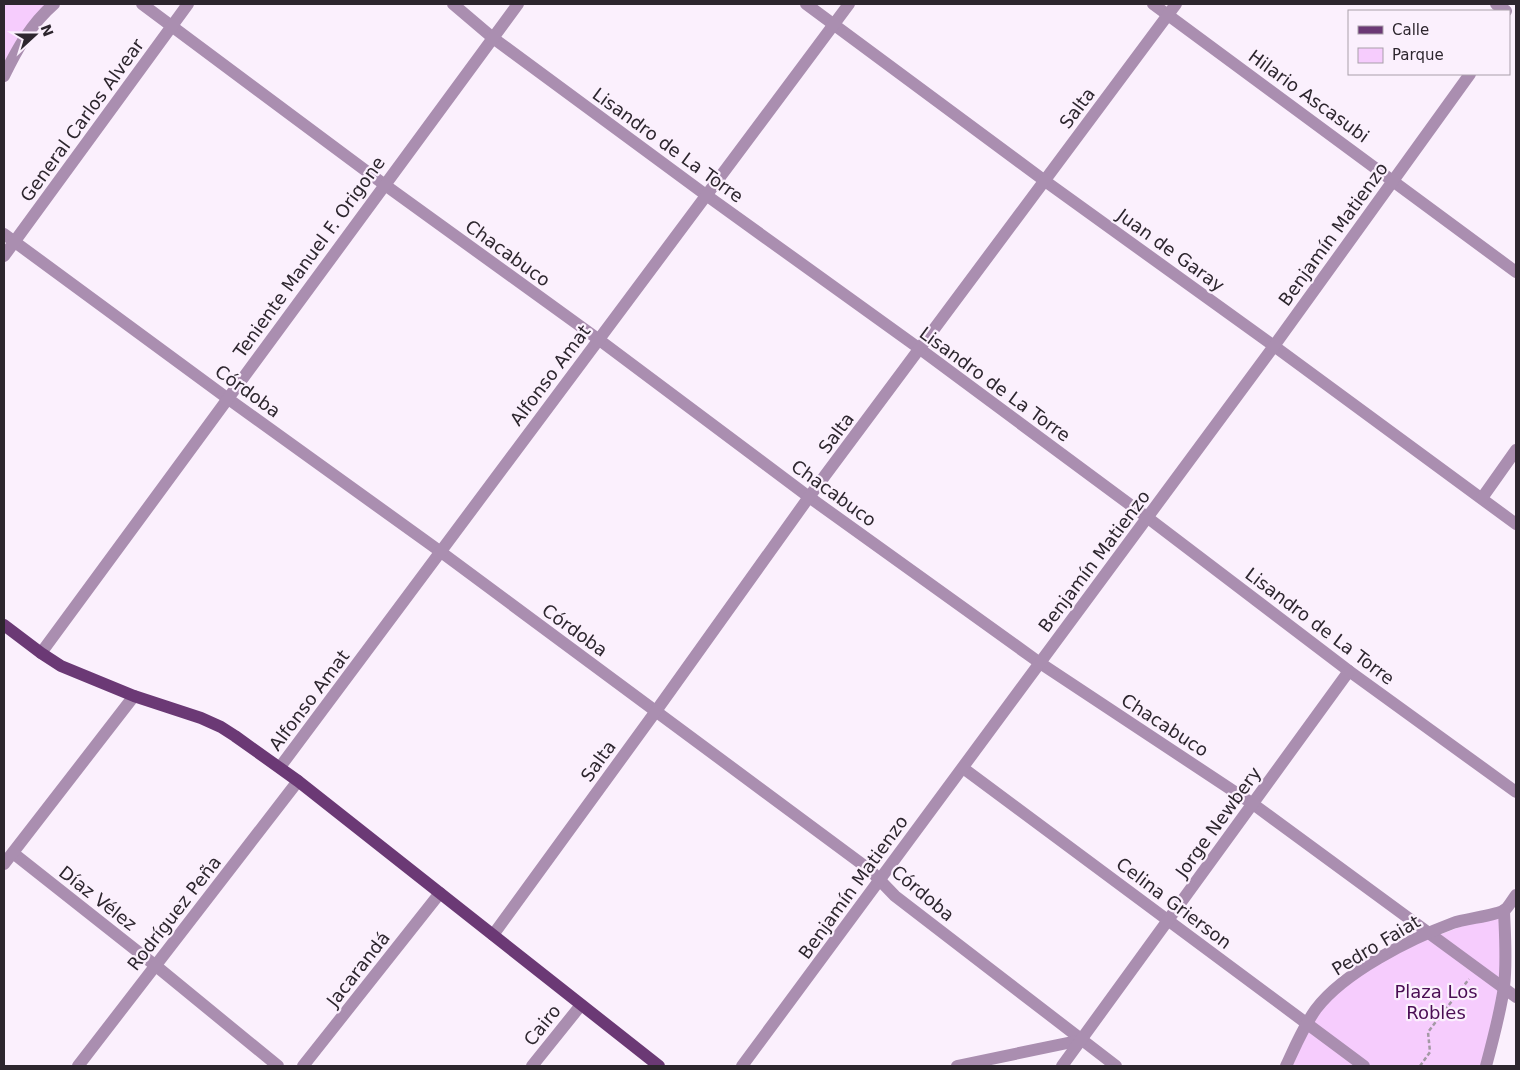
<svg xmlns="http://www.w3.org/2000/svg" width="1520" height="1070" viewBox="0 0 1520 1070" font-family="'DejaVu Sans',sans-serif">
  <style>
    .green { fill: #f6ccfd }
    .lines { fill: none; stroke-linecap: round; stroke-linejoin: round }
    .path { stroke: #a399a4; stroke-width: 2.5; stroke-dasharray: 4 2.5; stroke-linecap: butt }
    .minor { stroke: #aa8eb0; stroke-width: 12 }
    .major { stroke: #6b3975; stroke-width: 12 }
    .labels { text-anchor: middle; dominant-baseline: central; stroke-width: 4.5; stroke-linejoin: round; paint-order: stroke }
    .street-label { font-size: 18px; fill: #2d262e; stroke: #fbf0fd }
    .park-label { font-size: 18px; fill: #4a0d54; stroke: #fbf0fd }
  </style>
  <rect width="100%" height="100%" fill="#fbf0fd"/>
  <!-- green -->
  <g class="green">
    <path d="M 4,4 L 54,4 L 4,76 Z"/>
    <path d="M 1504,910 L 1505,953 L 1486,1066 L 1286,1066 L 1317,1008 L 1387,955 Z"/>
  </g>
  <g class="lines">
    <!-- path -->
    <path class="path" d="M 1420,1066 L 1430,1052 L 1428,1032 L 1469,979"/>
    <!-- minor -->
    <g class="minor">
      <path d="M 142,4 L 385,185 L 598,339 L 809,497 L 1040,663 L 1253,804 L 1516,997"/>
      <path d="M 453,4 L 493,38 L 706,195 L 920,349 L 1148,518 L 1349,671 L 1516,792"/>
      <path d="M 806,4 L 1045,181 L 1274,346 L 1516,524"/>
      <path d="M 1153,4 L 1516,272"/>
      <path d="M 1496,4 L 1506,11"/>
      <path d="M 4,76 C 17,49 31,24 54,4"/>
      <path d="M 4,234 L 227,398 L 441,552 L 870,870 L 895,896 L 1116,1066"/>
      <path d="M 4,256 L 188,4"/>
      <path d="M 1482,498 L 1516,450"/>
      <path d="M 41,653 L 518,4"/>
      <path d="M 280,767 L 849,4"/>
      <path d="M 963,768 L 1364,1066"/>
      <path d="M 13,853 L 156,966 L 278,1066"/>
      <path d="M 4,864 L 134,696"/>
      <path d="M 493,935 L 656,711 L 809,497 L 1176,4"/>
      <path d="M 78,1066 L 298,781"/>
      <path d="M 303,1066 L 440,893"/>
      <path d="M 532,1066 L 581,1005"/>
      <path d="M 742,1066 L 1274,346 L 1470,74"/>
      <path d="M 957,1066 L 1082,1040"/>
      <path d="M 1062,1066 L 1349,671"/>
      <path d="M 1286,1066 C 1295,1047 1303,1027 1316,1009 C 1344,972 1410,939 1453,923 C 1464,919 1498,915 1505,910 C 1509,906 1513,899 1516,895"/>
      <path d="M 1486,1066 C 1493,1040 1500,1014 1504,987 C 1507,962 1505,936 1504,910"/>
    </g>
    <!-- major -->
    <path class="major" d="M 4,625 L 41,653 L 61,666 L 134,696 L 201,718 L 221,727 L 235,736 L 298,781 L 659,1066"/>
  </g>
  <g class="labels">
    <!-- street labels -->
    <g class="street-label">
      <text transform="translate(1309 96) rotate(36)">Hilario Ascasubi</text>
      <text transform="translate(1077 108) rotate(-53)">Salta</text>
      <text transform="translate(82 120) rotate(-54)">General Carlos Alvear</text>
      <text transform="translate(668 145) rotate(36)">Lisandro de La Torre</text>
      <text transform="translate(1333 234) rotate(-54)">Benjamín Matienzo</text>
      <text transform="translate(1171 250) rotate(36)">Juan de Garay</text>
      <text transform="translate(508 253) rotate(36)">Chacabuco</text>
      <text transform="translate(309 257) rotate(-54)">Teniente Manuel F. Origone</text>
      <text transform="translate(550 375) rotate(-53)">Alfonso Amat</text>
      <text transform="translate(995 384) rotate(36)">Lisandro de La Torre</text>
      <text transform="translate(248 391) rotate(36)">Córdoba</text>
      <text transform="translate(836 433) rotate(-53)">Salta</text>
      <text transform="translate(834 493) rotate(36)">Chacabuco</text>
      <text transform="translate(1094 561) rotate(-53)">Benjamín Matienzo</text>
      <text transform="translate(1320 626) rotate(37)">Lisandro de La Torre</text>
      <text transform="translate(575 630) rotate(36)">Córdoba</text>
      <text transform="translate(309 700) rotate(-53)">Alfonso Amat</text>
      <text transform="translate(1165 725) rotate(33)">Chacabuco</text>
      <text transform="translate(598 761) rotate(-54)">Salta</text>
      <text transform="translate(1218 822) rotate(-54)">Jorge Newbery</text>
      <text transform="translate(853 887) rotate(-54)">Benjamín Matienzo</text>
      <text transform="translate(923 893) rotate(40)">Córdoba</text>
      <text transform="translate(98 898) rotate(38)">Díaz Vélez</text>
      <text transform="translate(1174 903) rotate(37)">Celina Grierson</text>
      <text transform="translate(174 913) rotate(-52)">Rodríguez Peña</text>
      <text transform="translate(1376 945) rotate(-31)">Pedro Faiat</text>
      <text transform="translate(358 969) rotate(-52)">Jacarandá</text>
      <text transform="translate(542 1025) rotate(-51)">Cairo</text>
    </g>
    <!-- park labels -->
    <g class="park-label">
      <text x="1436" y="991">Plaza Los<tspan x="1436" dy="21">Robles</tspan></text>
    </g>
  </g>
  <!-- border -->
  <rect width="1520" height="1070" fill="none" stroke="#2d262e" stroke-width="10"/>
  <!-- legend -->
  <rect x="1348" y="10" width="162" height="65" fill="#fbf0fd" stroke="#a99faa"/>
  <rect x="1358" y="26" width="25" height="8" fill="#6b3975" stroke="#a99faa"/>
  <text x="1392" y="35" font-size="15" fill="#2d262e">Calle</text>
  <rect x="1358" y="48" width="25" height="15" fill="#f6ccfd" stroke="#a99faa"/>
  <text x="1392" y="60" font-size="15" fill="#2d262e">Parque</text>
  <!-- north arrow -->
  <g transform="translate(35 35) rotate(69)" stroke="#fbf0fd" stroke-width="4" paint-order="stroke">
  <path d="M0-4L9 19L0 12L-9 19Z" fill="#2d262e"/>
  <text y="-8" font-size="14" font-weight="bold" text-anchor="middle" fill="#2d262e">N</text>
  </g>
</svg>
